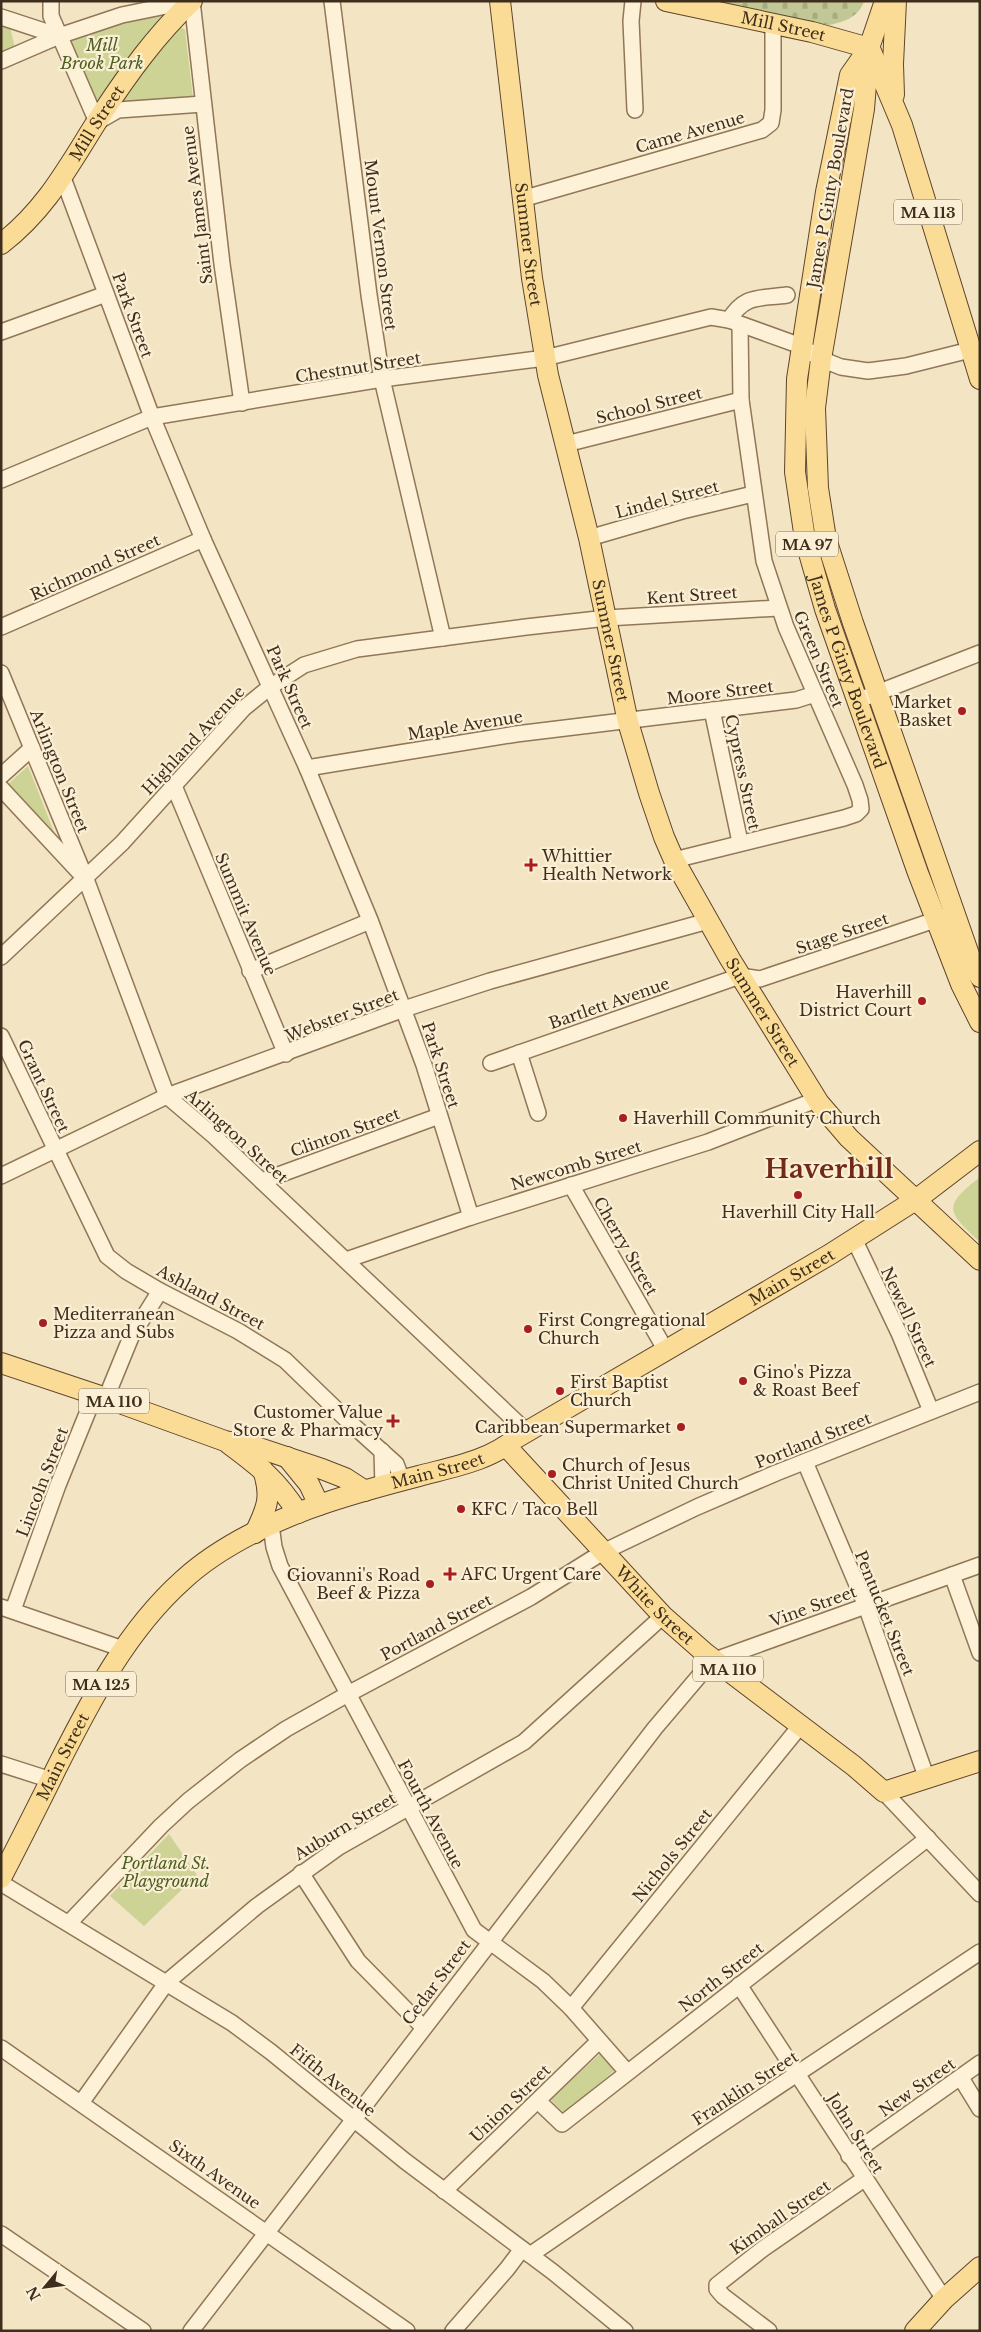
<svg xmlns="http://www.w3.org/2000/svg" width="981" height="2332" viewBox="0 0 981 2332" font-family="'Libre Baskerville',serif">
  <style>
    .cemetery { fill: url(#cemetery-stones) }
    .green { fill: #ccd395 }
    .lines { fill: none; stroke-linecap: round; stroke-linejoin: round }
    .minor-casing { stroke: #917657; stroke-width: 18 }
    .major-casing { stroke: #5e442c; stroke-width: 22 }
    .minor { stroke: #fdf2d8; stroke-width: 15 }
    .major { stroke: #fadc97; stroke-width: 20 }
    .poi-dot { fill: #a71f1f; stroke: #faefd4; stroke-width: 2 }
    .labels { text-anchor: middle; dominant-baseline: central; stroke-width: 4.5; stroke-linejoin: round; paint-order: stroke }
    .shield { fill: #faefd4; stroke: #776854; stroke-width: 1 }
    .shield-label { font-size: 15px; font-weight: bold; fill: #3f2e1d }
    .street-label { font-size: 16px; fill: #3f2e1d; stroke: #faefd4 }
    .park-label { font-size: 16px; font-style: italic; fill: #4e5e21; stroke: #faefd4 }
    .poi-label { font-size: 16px; fill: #3f2e1d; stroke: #faefd4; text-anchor: start }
    .town-label { font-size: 26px; font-weight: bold; fill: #712a17; stroke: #faefd4 }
  </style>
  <defs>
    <pattern id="cemetery-stones" width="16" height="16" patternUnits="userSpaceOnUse" patternTransform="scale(1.25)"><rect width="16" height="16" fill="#c1c795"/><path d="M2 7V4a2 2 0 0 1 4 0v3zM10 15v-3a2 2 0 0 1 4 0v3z" fill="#a7ab80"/></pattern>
  </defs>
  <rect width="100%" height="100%" fill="#f3e5c3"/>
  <!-- cemetery -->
  <path class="cemetery" d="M 715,1 L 864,1 C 859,17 844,22 829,25 Z"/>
  <!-- green -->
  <g class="green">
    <path d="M 161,12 L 163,15 L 161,20 L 101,98 L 97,100 L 94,98 L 69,41 L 71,37 Z"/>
    <path d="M 180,26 L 185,30 L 193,98 L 126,104 L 120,101 L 171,30 Z"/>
    <path d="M 10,27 L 15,48 L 1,52 L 1,28 Z"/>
    <path d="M 28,766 L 58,842 L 6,786 Z"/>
    <path d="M 980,1177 L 980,1242 C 947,1211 942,1207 980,1177 Z"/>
    <path d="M 169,1834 L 197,1875 L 144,1926 L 110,1896 Z"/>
    <path d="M 600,2054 L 614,2071 L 564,2113 L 550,2099 Z"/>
  </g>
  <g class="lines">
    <defs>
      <g id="minor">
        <path d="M 51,1 L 51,16 L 97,122 L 118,110 L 203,104"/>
        <path d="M 192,1 L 222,264 L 242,403"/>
        <path d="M 332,1 L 369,295 L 382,379 L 443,638"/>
        <path d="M 633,1 L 631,21 L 635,110"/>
        <path d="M 1,17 L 59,36"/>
        <path d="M 1,61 L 59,36 L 122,15 L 191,1"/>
        <path d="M 63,178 L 152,417 L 203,539 L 307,768 L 370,920 L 424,1065 L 471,1217"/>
        <path d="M 522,199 L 762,130 L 771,123 L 773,110 L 773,24"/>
        <path d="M 729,320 C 745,294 759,299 787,295"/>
        <path d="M 1,332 L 106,294"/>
        <path d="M 566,444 L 741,400"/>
        <path d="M 1,480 L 152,417 L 382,379 L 545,358 L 711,317 L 729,320 L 801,346 L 821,359 L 841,367 L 868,371 L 906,366 L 970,350"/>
        <path d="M 589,538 L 682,511 L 753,494"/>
        <path d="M 1,627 L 203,539"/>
        <path d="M 1,673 L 87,882 L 167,1096 L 214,1136 L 527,1432"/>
        <path d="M 859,700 L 980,653"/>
        <path d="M 712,710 L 740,842"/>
        <path d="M 307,768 L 516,734 L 796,700 L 815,694"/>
        <path d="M 1,776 L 32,748"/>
        <path d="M 174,786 L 286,1054"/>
        <path d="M 1,788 L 79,872"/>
        <path d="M 674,860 L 844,818 L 856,814 L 861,809 L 860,800 L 855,785 L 786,627 L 764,561 L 741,400 L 740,326"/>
        <path d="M 1,957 L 122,843 L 244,708 L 270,687 L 304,665 L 357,649 L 526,627 L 607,618 L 778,608"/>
        <path d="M 250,971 L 370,921"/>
        <path d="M 1,1036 L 107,1256 L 126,1271 L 160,1291 L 238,1331 L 285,1360 L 346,1419 L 396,1464 L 402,1480"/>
        <path d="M 519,1053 L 538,1113"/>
        <path d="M 491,1063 L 740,976 L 760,979 L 944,917"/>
        <path d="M 1,1176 L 167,1096 L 404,1009 L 490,981 L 708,921"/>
        <path d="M 262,1181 L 439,1116"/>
        <path d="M 571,1185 L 665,1349"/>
        <path d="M 854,1239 L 899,1333 L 931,1411"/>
        <path d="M 346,1260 L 471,1217 L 708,1142 L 816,1100"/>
        <path d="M 106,1398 L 131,1337 L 160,1291"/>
        <path d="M 382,1451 L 383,1486"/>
        <path d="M 805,1462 L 866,1606 L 927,1779"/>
        <path d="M 271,1525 L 274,1547 L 280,1566 L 474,1930 L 543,1981 L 571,2008 L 627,2072"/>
        <path d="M 952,1575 L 980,1653"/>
        <path d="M 1,1607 L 123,1649"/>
        <path d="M 13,1610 L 58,1485 L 95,1394"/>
        <path d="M 1,1764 L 51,1780"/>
        <path d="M 884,1792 L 980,1894"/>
        <path d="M 301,1873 L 358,1961 L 423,2027"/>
        <path d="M 1,1883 L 232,2023 L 271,2052 L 405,2161 L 553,2272 L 625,2331"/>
        <path d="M 69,1923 L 161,1826 L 188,1801 L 240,1760 L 286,1729 L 348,1694 L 531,1597 L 603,1552 L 697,1507 L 776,1473 L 980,1392"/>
        <path d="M 739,1985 L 944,2299"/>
        <path d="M 571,2008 L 801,1725"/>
        <path d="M 1,2048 L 407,2331"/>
        <path d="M 961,2078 L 980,2109"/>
        <path d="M 538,2101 L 562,2124 L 928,1838"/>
        <path d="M 81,2103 L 167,1982 L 257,1906 L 339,1847 L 524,1742 L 663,1616"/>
        <path d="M 849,2156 L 980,2063"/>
        <path d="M 444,2191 L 599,2041"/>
        <path d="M 1,2234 L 143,2331"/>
        <path d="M 530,2255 L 699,2139 L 980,1952"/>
        <path d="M 191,2331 L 655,1728 L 700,1675 L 715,1660 L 980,1565"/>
        <path d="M 453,2331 L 507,2269 L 522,2249"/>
        <path d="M 769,2331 L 723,2296 L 717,2289 L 717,2285 L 764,2248 L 864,2179"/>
      </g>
      <g id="major">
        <path id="s1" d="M 500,1 L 532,278 L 548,375 L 589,538 L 628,722 L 649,793 L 664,837 L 674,860 L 730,959 L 819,1103 L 849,1138 L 980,1260"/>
        <path id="s2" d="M 666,1 L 812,32 L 869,48"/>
        <path d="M 885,1 L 869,48 L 864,109 L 821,359 L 815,408 L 818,488 L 826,539 L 853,623 L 973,966 L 980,977"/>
        <path id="s3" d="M 869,48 L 850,75 L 826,192 L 797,379 L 795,472 L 805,539 L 825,609 L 918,873 L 961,984 L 980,1022"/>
        <path d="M 870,49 L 902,125 L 980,379"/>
        <path d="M 894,95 L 893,64 L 896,1"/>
        <path id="s4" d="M 1,244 C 48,208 70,163 101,115 C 128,74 156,35 192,1"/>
        <path d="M 1,1363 L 106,1398 L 225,1441 L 250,1445 L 322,1469 L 345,1478 L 365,1491"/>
        <path d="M 229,1444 C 260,1467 277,1480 298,1513"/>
        <path id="s5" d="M 506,1446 L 663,1616 L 705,1653 L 854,1766 L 884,1792 L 980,1761"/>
        <path d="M 287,1457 L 309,1484 L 319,1505"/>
        <path d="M 255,1533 C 267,1508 272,1497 263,1470"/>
        <path id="s6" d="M 1,1878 C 20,1841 39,1804 57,1767 C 91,1700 126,1631 183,1580 C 221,1545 279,1518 328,1502 C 358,1492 388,1484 419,1476 C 452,1467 489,1461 516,1438 L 829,1255 L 917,1199 L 980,1151"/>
        <path d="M 915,2331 L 944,2299 L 980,2267"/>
      </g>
    </defs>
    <!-- minor casing -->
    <use href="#minor" class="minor-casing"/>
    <!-- major casing -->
    <use href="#major" class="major-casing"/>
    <!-- minor -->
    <use href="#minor" class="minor"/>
    <!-- major -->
    <use href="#major" class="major"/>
  </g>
  <!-- markers -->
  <g class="poi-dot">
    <circle cx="962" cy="711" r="5"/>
    <path d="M528.5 857.5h5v5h5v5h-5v5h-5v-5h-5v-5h5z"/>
    <circle cx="922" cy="1001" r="5"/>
    <circle cx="623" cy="1118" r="5"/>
    <circle cx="798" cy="1195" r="5"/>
    <circle cx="43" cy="1323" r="5"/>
    <circle cx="528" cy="1329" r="5"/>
    <circle cx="743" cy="1381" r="5"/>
    <circle cx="560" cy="1391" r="5"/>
    <path d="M390.5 1413.5h5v5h5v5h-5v5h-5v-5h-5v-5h5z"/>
    <circle cx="681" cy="1427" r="5"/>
    <circle cx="552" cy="1474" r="5"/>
    <circle cx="461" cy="1509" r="5"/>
    <path d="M447.5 1566.5h5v5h5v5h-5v5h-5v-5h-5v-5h5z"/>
    <circle cx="430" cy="1584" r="5"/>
  </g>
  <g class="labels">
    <!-- shield labels -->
    <g class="shield">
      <rect x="894" y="199.5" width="68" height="25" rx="4"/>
      <rect x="776" y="531.5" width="62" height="25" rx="4"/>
      <rect x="79" y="1388.5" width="70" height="25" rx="4"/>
      <rect x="693" y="1656.5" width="70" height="25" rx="4"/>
      <rect x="66" y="1671.5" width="70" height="25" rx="4"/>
    </g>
    <g class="shield-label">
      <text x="928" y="212">MA 113</text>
      <text x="807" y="544">MA 97</text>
      <text x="114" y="1401">MA 110</text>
      <text x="728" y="1669">MA 110</text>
      <text x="101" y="1684">MA 125</text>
    </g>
    <!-- street labels -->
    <g class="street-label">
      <text stroke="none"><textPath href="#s2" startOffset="120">Mill Street</textPath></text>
      <text stroke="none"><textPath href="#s4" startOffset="155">Mill Street</textPath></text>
      <text transform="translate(690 132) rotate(-16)">Came Avenue</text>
      <text transform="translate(830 188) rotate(-80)">James P Ginty Boulevard</text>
      <text transform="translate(197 205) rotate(-97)">Saint James Avenue</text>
      <text stroke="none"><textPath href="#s1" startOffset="245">Summer Street</textPath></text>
      <text transform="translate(381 245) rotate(83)">Mount Vernon Street</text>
      <text transform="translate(133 315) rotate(70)">Park Street</text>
      <text transform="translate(358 367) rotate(-9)">Chestnut Street</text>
      <text transform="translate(649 405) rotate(-14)">School Street</text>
      <text transform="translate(667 499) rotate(-15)">Lindel Street</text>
      <text transform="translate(95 567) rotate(-24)">Richmond Street</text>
      <text transform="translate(692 595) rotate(-4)">Kent Street</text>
      <text stroke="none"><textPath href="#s1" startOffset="650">Summer Street</textPath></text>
      <text transform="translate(819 659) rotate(67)">Green Street</text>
      <text stroke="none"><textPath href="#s3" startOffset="642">James P Ginty Boulevard</textPath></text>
      <text transform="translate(290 687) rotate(66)">Park Street</text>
      <text transform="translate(720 692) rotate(-7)">Moore Street</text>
      <text transform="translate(465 725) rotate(-9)">Maple Avenue</text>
      <text transform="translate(193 740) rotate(-47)">Highland Avenue</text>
      <text transform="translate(60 771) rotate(68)">Arlington Street</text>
      <text transform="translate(743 772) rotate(78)">Cypress Street</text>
      <text transform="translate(246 914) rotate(67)">Summit Avenue</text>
      <text transform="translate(842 933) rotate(-19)">Stage Street</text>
      <text transform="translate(609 1003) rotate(-19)">Bartlett Avenue</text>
      <text stroke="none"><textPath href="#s1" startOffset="1055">Summer Street</textPath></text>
      <text transform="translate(342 1015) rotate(-21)">Webster Street</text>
      <text transform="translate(441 1065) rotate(72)">Park Street</text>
      <text transform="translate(44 1086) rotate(65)">Grant Street</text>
      <text transform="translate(345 1132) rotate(-20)">Clinton Street</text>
      <text transform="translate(237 1136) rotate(42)">Arlington Street</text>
      <text transform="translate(576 1165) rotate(-17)">Newcomb Street</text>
      <text transform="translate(626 1246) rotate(60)">Cherry Street</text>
      <text stroke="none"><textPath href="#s6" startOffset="1036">Main Street</textPath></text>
      <text transform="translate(211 1297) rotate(28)">Ashland Street</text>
      <text transform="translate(909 1317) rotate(65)">Newell Street</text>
      <text transform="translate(813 1440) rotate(-22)">Portland Street</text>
      <text stroke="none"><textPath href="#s6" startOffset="631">Main Street</textPath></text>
      <text transform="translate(42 1482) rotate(-69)">Lincoln Street</text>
      <text stroke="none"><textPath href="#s5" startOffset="218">White Street</textPath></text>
      <text transform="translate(813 1606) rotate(-20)">Vine Street</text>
      <text transform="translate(885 1613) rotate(68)">Pentucket Street</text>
      <text transform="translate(436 1627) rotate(-28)">Portland Street</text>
      <text stroke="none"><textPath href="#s6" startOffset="136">Main Street</textPath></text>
      <text transform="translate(431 1814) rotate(62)">Fourth Avenue</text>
      <text transform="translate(345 1826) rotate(-31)">Auburn Street</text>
      <text transform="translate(672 1855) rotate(-51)">Nichols Street</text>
      <text transform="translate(721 1977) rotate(-38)">North Street</text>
      <text transform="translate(436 1982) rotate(-53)">Cedar Street</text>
      <text transform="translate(333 2080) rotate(39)">Fifth Avenue</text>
      <text transform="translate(917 2087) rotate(-35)">New Street</text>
      <text transform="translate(745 2088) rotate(-33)">Franklin Street</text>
      <text transform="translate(510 2103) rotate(-44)">Union Street</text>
      <text transform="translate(856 2133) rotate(58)">John Street</text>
      <text transform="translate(215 2174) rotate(35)">Sixth Avenue</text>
      <text transform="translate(780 2217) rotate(-35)">Kimball Street</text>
    </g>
    <!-- park labels -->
    <g class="park-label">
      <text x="102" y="45">Mill<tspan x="102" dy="18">Brook Park</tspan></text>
      <text x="166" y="1863">Portland St.<tspan x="166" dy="18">Playground</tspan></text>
    </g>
    <!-- poi labels -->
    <g class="poi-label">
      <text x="952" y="702" text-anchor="end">Market<tspan x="952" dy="18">Basket</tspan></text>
      <text x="542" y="856">Whittier<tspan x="542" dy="18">Health Network</tspan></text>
      <text x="912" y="992" text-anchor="end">Haverhill<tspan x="912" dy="18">District Court</tspan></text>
      <text x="633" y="1118">Haverhill Community Church</text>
      <text x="798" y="1212" text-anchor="middle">Haverhill City Hall</text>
      <text x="53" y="1314">Mediterranean<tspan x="53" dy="18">Pizza and Subs</tspan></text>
      <text x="538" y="1320">First Congregational<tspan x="538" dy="18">Church</tspan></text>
      <text x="753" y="1372">Gino's Pizza<tspan x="753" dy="18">&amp; Roast Beef</tspan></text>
      <text x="570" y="1382">First Baptist<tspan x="570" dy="18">Church</tspan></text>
      <text x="383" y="1412" text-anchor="end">Customer Value<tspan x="383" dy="18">Store &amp; Pharmacy</tspan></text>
      <text x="671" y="1427" text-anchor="end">Caribbean Supermarket</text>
      <text x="562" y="1465">Church of Jesus<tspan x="562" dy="18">Christ United Church</tspan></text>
      <text x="471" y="1509">KFC / Taco Bell</text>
      <text x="461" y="1574">AFC Urgent Care</text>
      <text x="420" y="1575" text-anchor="end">Giovanni's Road<tspan x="420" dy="18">Beef &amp; Pizza</tspan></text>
    </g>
    <!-- town labels -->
    <g class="town-label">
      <text x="829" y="1169">Haverhill</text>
    </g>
  </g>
  <!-- border -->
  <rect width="981" height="2332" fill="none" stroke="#3f2e1d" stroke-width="5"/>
  <!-- north arrow -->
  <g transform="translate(45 2287) rotate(241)" stroke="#faefd4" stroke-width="4" paint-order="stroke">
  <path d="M0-4L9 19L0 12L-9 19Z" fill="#3f2e1d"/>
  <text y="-8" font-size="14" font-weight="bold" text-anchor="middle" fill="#3f2e1d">N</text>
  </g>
</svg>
